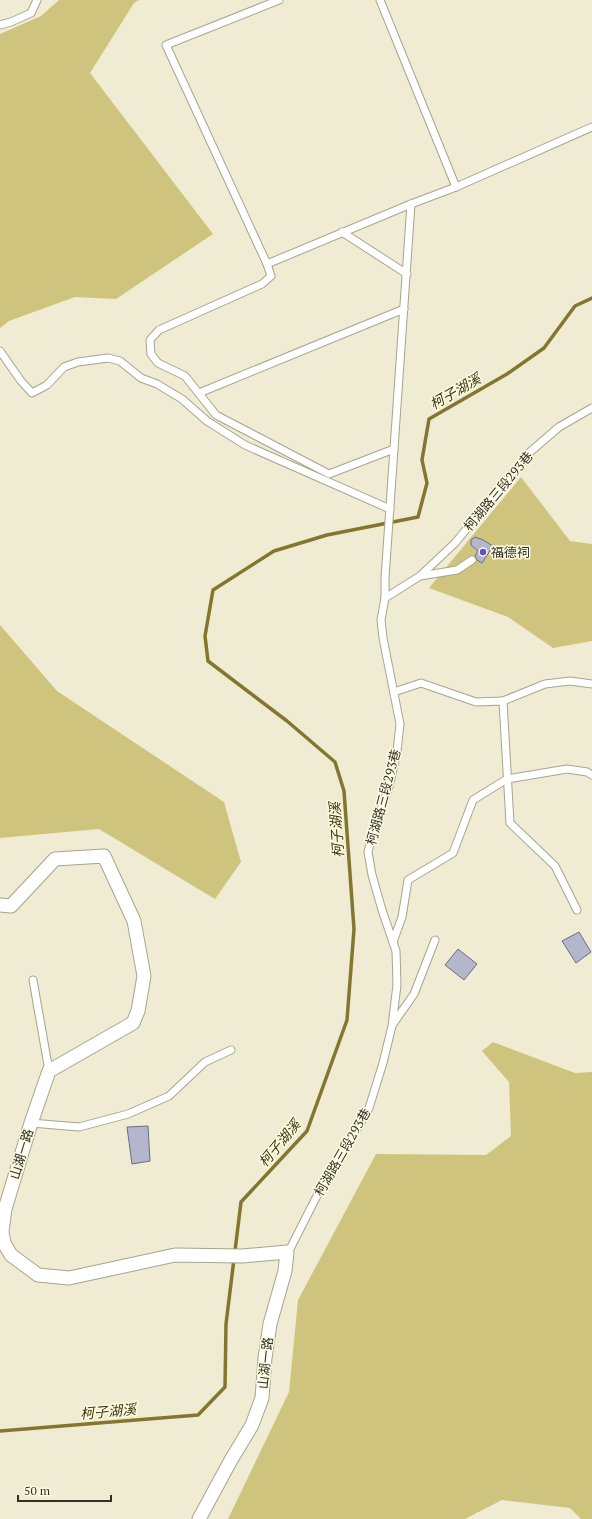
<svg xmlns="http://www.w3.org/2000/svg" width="592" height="1519" viewBox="0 0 592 1519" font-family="'PT Serif','Noto Sans TC',serif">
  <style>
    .green { fill: #cfc47e }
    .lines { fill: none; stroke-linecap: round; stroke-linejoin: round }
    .stream { stroke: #83772f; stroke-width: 3.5 }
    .building { fill: #b4b6cc; stroke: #6b6c80 }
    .service-casing { stroke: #a7a48d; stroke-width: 9 }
    .minor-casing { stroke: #a7a48d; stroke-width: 15 }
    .service { stroke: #fff; stroke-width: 7 }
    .minor { stroke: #fff; stroke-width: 13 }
    .poi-dot { fill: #5e51c9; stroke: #fdfae1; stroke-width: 1.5 }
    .labels { text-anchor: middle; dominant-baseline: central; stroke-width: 3; stroke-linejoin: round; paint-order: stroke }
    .street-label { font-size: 13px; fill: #323027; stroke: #fdfae1 }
    .poi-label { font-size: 13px; fill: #323027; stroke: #fdfae1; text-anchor: start }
    .water-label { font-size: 14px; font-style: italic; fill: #3c360b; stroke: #fdfae1 }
  </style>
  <rect width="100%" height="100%" fill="#f0ecd4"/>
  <!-- green -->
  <g class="green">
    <path d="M 59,0 L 139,0 L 134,3 L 90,73 L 213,234 L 116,299 L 75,297 L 9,321 L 0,328 L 0,34 L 41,16 Z"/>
    <path d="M 521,477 L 570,541 L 592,544 L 592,641 L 553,648 L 508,617 L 429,588 Z"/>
    <path d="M 0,625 L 57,691 L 224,802 L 241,862 L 215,899 L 99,829 L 0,838 Z"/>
    <path d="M 493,1042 L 575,1073 L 592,1072 L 592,1519 L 581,1519 L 570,1508 L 502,1500 L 465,1519 L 228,1519 L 289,1392 L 298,1300 L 376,1154 L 486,1155 L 511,1136 L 509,1082 L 482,1051 Z"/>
  </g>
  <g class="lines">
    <!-- stream -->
    <path class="stream" d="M 0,1431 L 198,1415 L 225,1387 L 226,1324 L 241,1202 L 307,1131 L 347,1020 L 354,929 L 344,791 L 335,762 L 287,721 L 208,661 L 205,636 L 213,590 L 274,551 L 327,535 L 418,517 L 427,483 L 422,460 L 429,419 L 507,374 L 544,348 L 575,306 L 592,298"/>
  </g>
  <!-- building -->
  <g class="building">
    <path d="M 475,537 L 483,540 L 493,546 L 482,563 L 477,560 L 475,556 L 478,551 L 471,545 L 471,540 Z"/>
    <path d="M 579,932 L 591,952 L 576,963 L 562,941 Z"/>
    <path d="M 458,949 L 477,964 L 464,980 L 445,965 Z"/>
    <path d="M 148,1126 L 150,1161 L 132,1164 L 127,1127 Z"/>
  </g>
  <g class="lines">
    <defs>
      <g id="service">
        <path d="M 279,0 L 166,45 L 267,264 L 411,204 L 456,187 L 592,127"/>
        <path d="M 380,0 L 456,187"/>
        <path d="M 0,25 L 11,22 L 31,13 L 37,0"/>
        <path d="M 342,232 L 407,274"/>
        <path d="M 267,264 L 271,276 L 262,284 L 159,330 L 150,340 L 151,354 L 158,363 L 185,376 L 216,415 L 329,474 L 394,449"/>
        <path d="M 0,351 L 21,381 L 32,393 L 47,385 L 64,367 L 78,362 L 108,358 L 120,361 L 141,378 L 157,384 L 182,399 L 207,421 L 245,445 L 390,509"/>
        <path d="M 199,393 L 404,309"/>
        <path d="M 420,576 L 457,570 L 472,560"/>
        <path d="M 385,598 L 385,578 L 411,204"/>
        <path d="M 394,692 L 421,683 L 476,702 L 503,701 L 510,823 L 555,866 L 577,910"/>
        <path d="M 503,701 L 545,684 L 570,681 L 592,684"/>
        <path d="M 393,942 L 402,917 L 408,880 L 453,853 L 473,800 L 507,779 L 567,769 L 587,772 L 592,775"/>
        <path d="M 33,980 L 49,1071"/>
        <path d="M 393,1024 L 414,994 L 435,940"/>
        <path d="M 31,1123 L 79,1127 L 128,1114 L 169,1096 L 205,1062 L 231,1050"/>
        <path d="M 287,1252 L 291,1247 L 326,1178 L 349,1143 L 369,1108 L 383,1063 L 392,1026 L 397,985 L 396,951 L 382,910 L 372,875 L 368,852 L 374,828 L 389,787 L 397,751 L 400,724 L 383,638 L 381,620 L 385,598 L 420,576 L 455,543 L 530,452 L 559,427 L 592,408"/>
      </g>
      <path id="minor" d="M 0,905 L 11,906 L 55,859 L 104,856 L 134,921 L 144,976 L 138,1011 L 133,1023 L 49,1071 L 31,1123 L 5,1209 L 2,1232 L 4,1243 L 11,1255 L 38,1275 L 69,1278 L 175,1255 L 242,1256 L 287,1252 L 285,1271 L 270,1324 L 265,1358 L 262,1398 L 252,1425 L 231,1460 L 199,1519"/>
    </defs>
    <!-- service casing -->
    <use href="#service" class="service-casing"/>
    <!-- minor casing -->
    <use href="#minor" class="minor-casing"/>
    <!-- service -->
    <use href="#service" class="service"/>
    <!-- minor -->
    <use href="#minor" class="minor"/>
  </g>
  <!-- markers -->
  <circle class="poi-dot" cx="483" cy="552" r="4"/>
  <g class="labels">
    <!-- street labels -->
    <g class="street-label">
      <text transform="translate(498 491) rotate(-50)">柯湖路三段293巷</text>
      <text transform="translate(383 797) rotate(-75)">柯湖路三段293巷</text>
      <text transform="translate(342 1152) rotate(-60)">柯湖路三段293巷</text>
      <text transform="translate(21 1154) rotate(-73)">山湖一路</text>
      <text transform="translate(265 1363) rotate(-84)">山湖一路</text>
    </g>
    <!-- poi labels -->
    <g class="poi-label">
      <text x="491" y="552">福德祠</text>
    </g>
    <!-- water labels -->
    <g class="water-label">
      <text transform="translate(455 391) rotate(-30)">柯子湖溪</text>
      <text transform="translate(336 830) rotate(-94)">柯子湖溪</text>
      <text transform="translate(279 1143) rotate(-50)">柯子湖溪</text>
      <text transform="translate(108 1411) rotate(-5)">柯子湖溪</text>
    </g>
  </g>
  <!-- scale -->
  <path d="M18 1495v6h93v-6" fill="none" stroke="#323027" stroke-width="2"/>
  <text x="24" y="1495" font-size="12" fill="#323027" stroke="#fdfae1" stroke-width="3" paint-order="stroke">50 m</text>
</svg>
